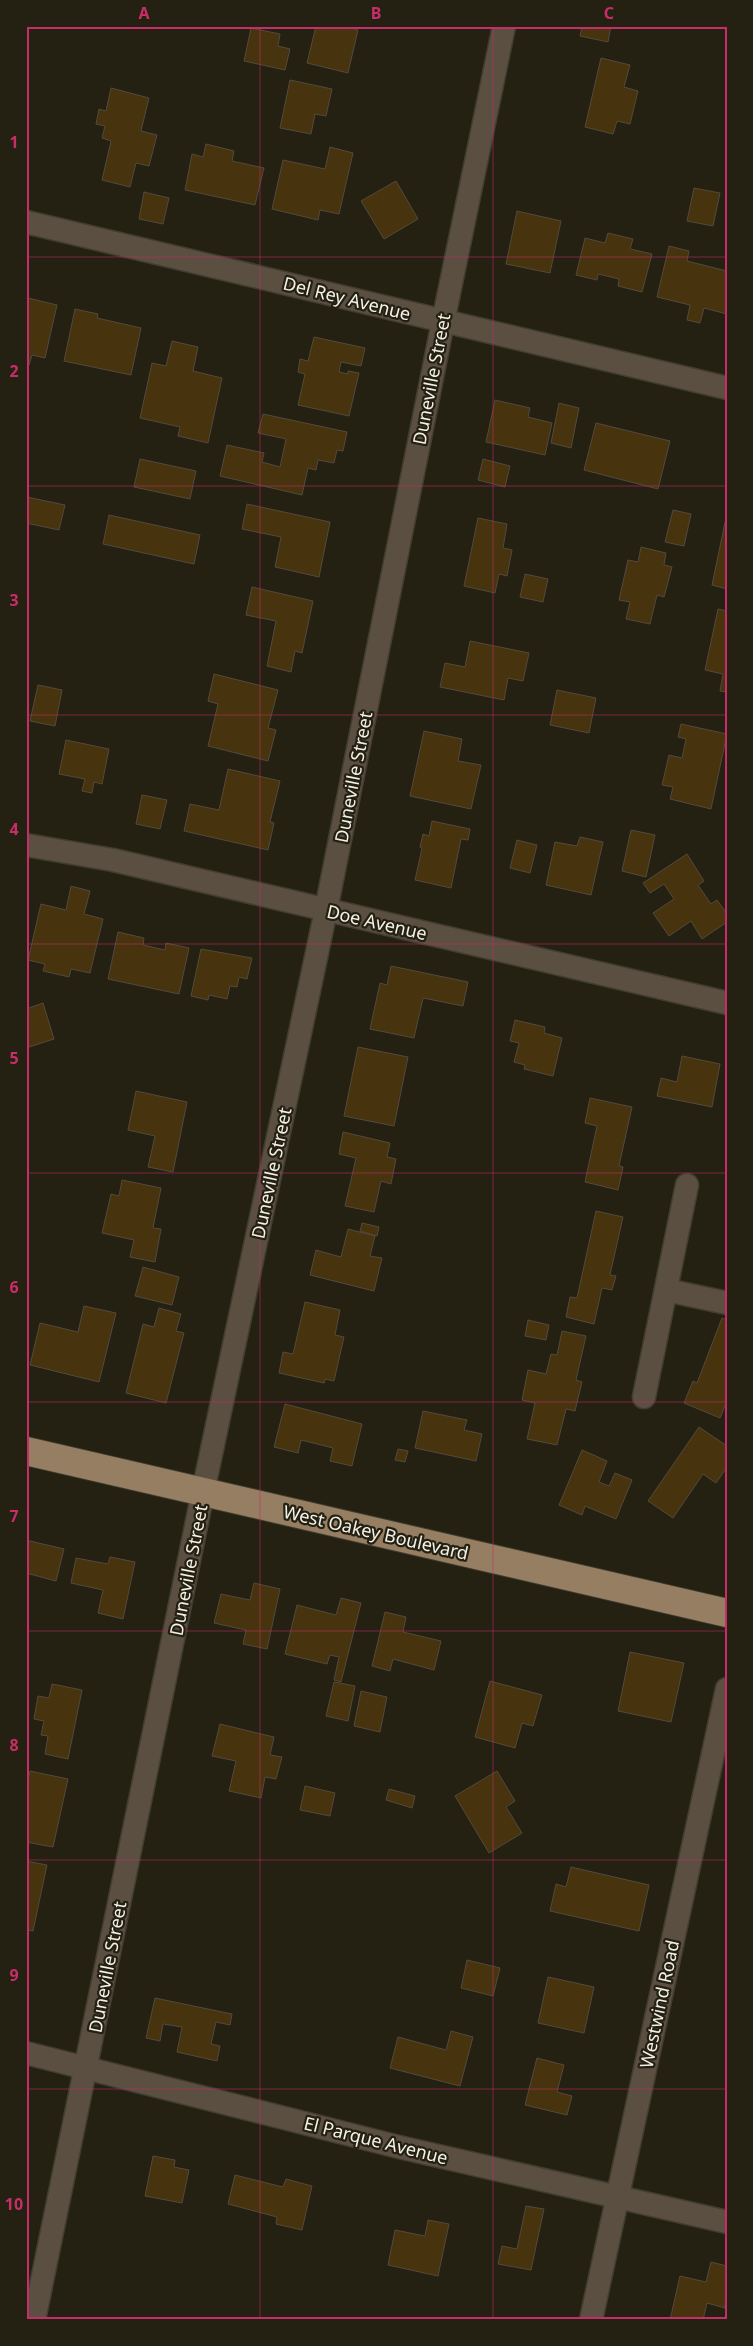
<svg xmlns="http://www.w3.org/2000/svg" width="753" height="2346" viewBox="0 0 753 2346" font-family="'Noto Sans',sans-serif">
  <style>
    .building { fill: #48330f; stroke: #534a3c }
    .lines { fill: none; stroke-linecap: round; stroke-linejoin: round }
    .minor-casing { stroke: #413d30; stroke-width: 25 }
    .major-casing { stroke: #413d30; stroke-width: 30 }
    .minor { stroke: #5b4f42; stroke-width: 22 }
    .major { stroke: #957e61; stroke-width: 28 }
    .grid { fill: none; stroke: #c72e69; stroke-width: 1; stroke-opacity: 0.55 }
    .labels { text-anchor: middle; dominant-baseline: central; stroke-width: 4.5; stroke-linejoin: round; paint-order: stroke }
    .street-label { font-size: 18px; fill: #f3f0e7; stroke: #242012 }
    .neatline { fill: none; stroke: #c72e69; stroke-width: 2 }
    .grid-label { font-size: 16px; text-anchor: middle; font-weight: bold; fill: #c72e69 }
  </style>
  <rect width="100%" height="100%" fill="#242012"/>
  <!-- building -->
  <g class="building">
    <path d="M 316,26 L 344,26 L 358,30 L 348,73 L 307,63 Z"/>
    <path d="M 582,26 L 611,26 L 608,42 L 580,36 Z"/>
    <path d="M 251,28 L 280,34 L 278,46 L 290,49 L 285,70 L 244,61 Z"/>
    <path d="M 601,58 L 630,65 L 624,87 L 638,91 L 630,124 L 617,121 L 613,134 L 585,127 Z"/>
    <path d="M 290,80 L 332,89 L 326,116 L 315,114 L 311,134 L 280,128 Z"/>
    <path d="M 111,88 L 149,98 L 141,131 L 157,135 L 149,166 L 136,163 L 130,187 L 102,180 L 111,141 L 102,138 L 105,126 L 96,124 L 99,109 L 106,111 Z"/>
    <path d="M 206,144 L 234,151 L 232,161 L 264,168 L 255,205 L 185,190 L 192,154 L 203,157 Z"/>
    <path d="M 330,147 L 353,153 L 339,214 L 320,210 L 318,220 L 272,209 L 283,160 L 325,169 Z"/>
    <path d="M 396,181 L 418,219 L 384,239 L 361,201 Z"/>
    <path d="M 694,188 L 720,193 L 713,226 L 687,221 Z"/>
    <path d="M 144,192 L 169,198 L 163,224 L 139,219 Z"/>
    <path d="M 517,211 L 561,221 L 550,273 L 506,264 Z"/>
    <path d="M 608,233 L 633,239 L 630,249 L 652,254 L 642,292 L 618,286 L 619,279 L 598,274 L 597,280 L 576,275 L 585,238 L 605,243 Z"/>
    <path d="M 669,246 L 689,251 L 687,261 L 727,271 L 727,314 L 704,308 L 700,323 L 687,320 L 690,305 L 657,297 Z"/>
    <path d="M 28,298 L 57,305 L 45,358 L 32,355 L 29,365 L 26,365 Z"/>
    <path d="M 75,309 L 98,314 L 97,318 L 141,328 L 131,375 L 64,361 Z"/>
    <path d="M 314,337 L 365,348 L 361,366 L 341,362 L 339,372 L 348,374 L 348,371 L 359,373 L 349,416 L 298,405 L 305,374 L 298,372 L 300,359 L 308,361 Z"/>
    <path d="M 172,341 L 198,347 L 193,371 L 222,378 L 208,443 L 178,436 L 180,427 L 140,418 L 152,363 L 166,366 Z"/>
    <path d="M 495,400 L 530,408 L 528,417 L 552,423 L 545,455 L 486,442 Z"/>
    <path d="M 559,403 L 579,408 L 571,448 L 551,443 Z"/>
    <path d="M 263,414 L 347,432 L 343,451 L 337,450 L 334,463 L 318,460 L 316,470 L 308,468 L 302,495 L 220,476 L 227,445 L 264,453 L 262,462 L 280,467 L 286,439 L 258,433 Z"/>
    <path d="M 596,423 L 670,441 L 658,489 L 584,470 Z"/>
    <path d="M 140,459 L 196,471 L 190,499 L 134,487 Z"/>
    <path d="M 483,459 L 510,466 L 505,487 L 478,480 Z"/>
    <path d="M 27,497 L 65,505 L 59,530 L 26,523 Z"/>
    <path d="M 247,504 L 330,522 L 319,577 L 275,567 L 281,537 L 242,529 Z"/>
    <path d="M 673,510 L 691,514 L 684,546 L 665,542 Z"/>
    <path d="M 727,513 L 727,589 L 712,585 Z"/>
    <path d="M 109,515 L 200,535 L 194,564 L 103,544 Z"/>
    <path d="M 478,518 L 507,524 L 503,548 L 512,550 L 507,576 L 499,574 L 495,593 L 464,586 Z"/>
    <path d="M 641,547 L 666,553 L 664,565 L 672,567 L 664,597 L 657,595 L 650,624 L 626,619 L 630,602 L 619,600 L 628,560 L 638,562 Z"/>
    <path d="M 525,574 L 548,579 L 543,602 L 520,597 Z"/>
    <path d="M 252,587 L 313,601 L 302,653 L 295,651 L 291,672 L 267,666 L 276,621 L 246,615 Z"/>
    <path d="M 718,609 L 727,611 L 727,692 L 720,691 L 723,674 L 705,670 Z"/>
    <path d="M 470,641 L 529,653 L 523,681 L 508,678 L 504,700 L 440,687 L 445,663 L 465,667 Z"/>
    <path d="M 214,674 L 278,690 L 268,728 L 276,730 L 268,761 L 208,746 L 218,704 L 208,701 Z"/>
    <path d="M 38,685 L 62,690 L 55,726 L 30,721 Z"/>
    <path d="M 557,690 L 596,698 L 589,733 L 550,725 Z"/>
    <path d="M 681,724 L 727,734 L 711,809 L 670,799 L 673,787 L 662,785 L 669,755 L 682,758 L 686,739 L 678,737 Z"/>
    <path d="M 424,731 L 462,739 L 458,761 L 481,765 L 471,809 L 410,796 Z"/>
    <path d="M 66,740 L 109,749 L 102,784 L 94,782 L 92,793 L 82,791 L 85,779 L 59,774 Z"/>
    <path d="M 228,769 L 280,781 L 270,822 L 274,823 L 268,850 L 184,831 L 190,804 L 219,810 Z"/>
    <path d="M 142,795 L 167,800 L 160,829 L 136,824 Z"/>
    <path d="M 432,821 L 470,829 L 468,840 L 461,839 L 451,888 L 415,880 L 422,848 L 420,847 L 423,834 L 429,836 Z"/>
    <path d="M 631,830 L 655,835 L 646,877 L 622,871 Z"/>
    <path d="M 580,837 L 603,842 L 591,895 L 546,885 L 555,842 L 577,846 Z"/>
    <path d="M 517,840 L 537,845 L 530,873 L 510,868 Z"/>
    <path d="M 687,854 L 704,881 L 698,885 L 711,904 L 717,900 L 727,914 L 727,922 L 702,939 L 691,921 L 669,936 L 653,913 L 674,899 L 664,884 L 650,893 L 643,883 Z"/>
    <path d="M 71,886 L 90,891 L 84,914 L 103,919 L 90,973 L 71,969 L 69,977 L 43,971 L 45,964 L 28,960 L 41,904 L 66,910 Z"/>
    <path d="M 118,932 L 144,938 L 143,945 L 165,950 L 166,943 L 189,948 L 179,994 L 108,979 Z"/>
    <path d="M 201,949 L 252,958 L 247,979 L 239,977 L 237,987 L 230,986 L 227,999 L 209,995 L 208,1000 L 191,996 Z"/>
    <path d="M 391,966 L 468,982 L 463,1006 L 423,998 L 414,1038 L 370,1029 L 380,983 L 387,985 Z"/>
    <path d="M 43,1003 L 54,1039 L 26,1048 L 26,1009 Z"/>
    <path d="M 515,1020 L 545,1027 L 544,1033 L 562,1038 L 553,1076 L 524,1069 L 525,1065 L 514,1062 L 519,1043 L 510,1041 Z"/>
    <path d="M 358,1047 L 408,1057 L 394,1126 L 344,1116 Z"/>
    <path d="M 682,1056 L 720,1064 L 712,1107 L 657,1096 L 661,1078 L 677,1082 Z"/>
    <path d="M 136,1091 L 187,1102 L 173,1172 L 148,1167 L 155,1136 L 128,1130 Z"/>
    <path d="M 590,1098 L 632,1107 L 619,1166 L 623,1167 L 618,1190 L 585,1182 L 597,1126 L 585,1123 Z"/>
    <path d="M 343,1132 L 390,1143 L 387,1157 L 396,1159 L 391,1184 L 381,1181 L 374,1212 L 345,1206 L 356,1158 L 339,1154 Z"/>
    <path d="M 122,1180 L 161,1188 L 153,1228 L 161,1229 L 155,1262 L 130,1257 L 134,1240 L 102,1233 L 111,1194 L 119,1196 Z"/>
    <path d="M 596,1211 L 623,1217 L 610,1275 L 616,1276 L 612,1290 L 602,1288 L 594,1324 L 566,1317 L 570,1297 L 577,1298 Z"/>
    <path d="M 362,1223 L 379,1227 L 377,1236 L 360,1231 Z"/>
    <path d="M 348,1229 L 375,1236 L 370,1256 L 382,1258 L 374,1291 L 310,1275 L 316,1250 L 341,1257 Z"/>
    <path d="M 143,1267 L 179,1277 L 172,1305 L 135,1296 Z"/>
    <path d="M 305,1302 L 340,1310 L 335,1335 L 344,1337 L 334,1381 L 325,1379 L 324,1383 L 279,1373 L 283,1352 L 293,1354 Z"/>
    <path d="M 84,1306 L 116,1313 L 99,1382 L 30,1365 L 40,1323 L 78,1332 Z"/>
    <path d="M 159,1308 L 181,1314 L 176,1331 L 184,1333 L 166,1403 L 126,1393 L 143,1324 L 154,1327 Z"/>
    <path d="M 722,1318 L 727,1320 L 727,1401 L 720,1418 L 684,1403 L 693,1381 L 697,1383 Z"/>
    <path d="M 528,1320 L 549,1325 L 546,1340 L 525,1336 Z"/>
    <path d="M 562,1331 L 586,1336 L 576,1380 L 582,1382 L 575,1411 L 566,1409 L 557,1445 L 527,1439 L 535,1403 L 522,1400 L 528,1370 L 546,1374 L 551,1354 L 557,1355 Z"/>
    <path d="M 285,1404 L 362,1424 L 352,1466 L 330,1461 L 333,1448 L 301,1440 L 298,1453 L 274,1447 Z"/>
    <path d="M 423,1411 L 467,1420 L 464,1430 L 482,1434 L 476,1461 L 415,1448 Z"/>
    <path d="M 699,1427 L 727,1446 L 727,1467 L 716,1483 L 703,1474 L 673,1518 L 648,1501 Z"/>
    <path d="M 398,1449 L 408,1451 L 405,1462 L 395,1460 Z"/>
    <path d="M 582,1450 L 607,1461 L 599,1482 L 609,1486 L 615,1473 L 632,1480 L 616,1519 L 585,1506 L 582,1515 L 559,1505 Z"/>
    <path d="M 26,1540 L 64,1549 L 56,1581 L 26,1573 Z"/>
    <path d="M 110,1557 L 135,1562 L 123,1619 L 98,1613 L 103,1590 L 71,1583 L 76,1558 L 108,1564 Z"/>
    <path d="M 254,1583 L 280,1589 L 267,1649 L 243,1644 L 246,1630 L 214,1623 L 221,1594 L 250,1600 Z"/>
    <path d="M 341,1598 L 361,1603 L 341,1682 L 334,1680 L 339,1657 L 330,1655 L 327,1664 L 285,1654 L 297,1605 L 336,1615 Z"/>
    <path d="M 385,1612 L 406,1617 L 403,1632 L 441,1641 L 434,1670 L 393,1659 L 390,1671 L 372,1666 Z"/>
    <path d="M 630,1652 L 684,1663 L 671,1722 L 618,1711 Z"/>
    <path d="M 490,1681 L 542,1695 L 533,1726 L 522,1723 L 515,1748 L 475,1737 Z"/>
    <path d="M 334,1682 L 355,1686 L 348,1721 L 326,1716 Z"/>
    <path d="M 52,1684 L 82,1690 L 68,1759 L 45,1754 L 48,1736 L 41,1735 L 44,1721 L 34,1719 L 38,1696 L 49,1698 Z"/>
    <path d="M 361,1691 L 387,1697 L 380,1732 L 354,1726 Z"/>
    <path d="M 220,1724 L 274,1737 L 270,1755 L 282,1757 L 276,1779 L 265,1777 L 261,1798 L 229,1791 L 236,1761 L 212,1756 Z"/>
    <path d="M 30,1771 L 68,1779 L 53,1847 L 26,1842 L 26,1787 Z"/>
    <path d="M 497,1771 L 515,1801 L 506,1807 L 522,1833 L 489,1853 L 455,1796 Z"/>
    <path d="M 305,1786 L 335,1793 L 330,1816 L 300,1810 Z"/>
    <path d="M 389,1789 L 415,1796 L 412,1808 L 386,1800 Z"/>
    <path d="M 26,1861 L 47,1865 L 33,1931 L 26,1930 Z"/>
    <path d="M 571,1867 L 649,1885 L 639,1931 L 550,1911 L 556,1884 L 566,1887 Z"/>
    <path d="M 467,1960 L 500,1968 L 493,1996 L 461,1988 Z"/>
    <path d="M 548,1977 L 594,1987 L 584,2033 L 538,2023 Z"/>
    <path d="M 155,1998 L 232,2014 L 230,2025 L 216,2022 L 211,2044 L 220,2046 L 217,2061 L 177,2052 L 182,2027 L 163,2024 L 160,2041 L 146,2038 Z"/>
    <path d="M 451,2031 L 473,2037 L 460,2086 L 390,2068 L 398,2037 L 446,2050 Z"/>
    <path d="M 537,2058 L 564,2065 L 557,2092 L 572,2096 L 567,2115 L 525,2105 Z"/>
    <path d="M 153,2156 L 175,2160 L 174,2167 L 189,2170 L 182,2203 L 145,2196 Z"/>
    <path d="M 235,2175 L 283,2187 L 286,2179 L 312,2186 L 302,2230 L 276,2224 L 277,2217 L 228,2204 Z"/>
    <path d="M 526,2206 L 544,2209 L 531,2270 L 498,2264 L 502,2246 L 517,2249 Z"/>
    <path d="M 428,2220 L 449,2224 L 438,2276 L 388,2265 L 395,2230 L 425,2236 Z"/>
    <path d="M 711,2262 L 727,2266 L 725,2308 L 707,2303 L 703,2320 L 670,2320 L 680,2276 L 706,2282 Z"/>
  </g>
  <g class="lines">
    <defs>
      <g id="minor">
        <path d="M 26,222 L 727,388"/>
        <path d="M 26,845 L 113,860 L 727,1003"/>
        <path d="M 666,1290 L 727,1303"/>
        <path d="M 644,1397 L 687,1185"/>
        <path d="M 26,2053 L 399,2147 L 727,2222"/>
        <path d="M 34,2320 L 203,1492 L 326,910 L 443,322 L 504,26"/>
        <path d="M 591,2320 L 727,1689"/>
      </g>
      <path id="major" d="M 26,1451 L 727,1613"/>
    </defs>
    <!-- minor casing -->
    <use href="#minor" class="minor-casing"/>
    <!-- major casing -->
    <use href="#major" class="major-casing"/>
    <!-- minor -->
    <use href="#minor" class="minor"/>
    <!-- major -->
    <use href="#major" class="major"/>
  </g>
  <!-- grid -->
  <path class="grid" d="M 260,26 L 260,2320M 493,26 L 493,2320M 26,257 L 727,257M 26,486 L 727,486M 26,715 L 727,715M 26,944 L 727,944M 26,1173 L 727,1173M 26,1402 L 727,1402M 26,1631 L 727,1631M 26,1860 L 727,1860M 26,2089 L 727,2089"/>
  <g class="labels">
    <!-- street labels -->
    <g class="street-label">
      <text transform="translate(347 298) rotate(14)">Del Rey Avenue</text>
      <text transform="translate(431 379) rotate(-79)">Duneville Street</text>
      <text transform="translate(353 777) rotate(-79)">Duneville Street</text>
      <text transform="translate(377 922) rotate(13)">Doe Avenue</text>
      <text transform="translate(271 1173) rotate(-78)">Duneville Street</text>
      <text transform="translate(376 1532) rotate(13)">West Oakey Boulevard</text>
      <text transform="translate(188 1570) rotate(-79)">Duneville Street</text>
      <text transform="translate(107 1967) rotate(-79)">Duneville Street</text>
      <text transform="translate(659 2004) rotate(-78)">Westwind Road</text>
      <text transform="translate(376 2140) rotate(14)">El Parque Avenue</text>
    </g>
  </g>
  <!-- border -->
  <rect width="753" height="2346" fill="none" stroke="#242012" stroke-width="55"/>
  <rect x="28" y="28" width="698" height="2290" class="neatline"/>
  <g class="grid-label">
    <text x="144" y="19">A</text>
    <text x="376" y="19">B</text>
    <text x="609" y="19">C</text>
    <text x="14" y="148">1</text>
    <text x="14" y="377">2</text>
    <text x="14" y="606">3</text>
    <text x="14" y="835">4</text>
    <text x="14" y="1064">5</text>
    <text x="14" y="1293">6</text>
    <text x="14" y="1522">7</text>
    <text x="14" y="1751">8</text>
    <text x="14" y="1981">9</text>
    <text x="14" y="2210">10</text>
  </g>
</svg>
